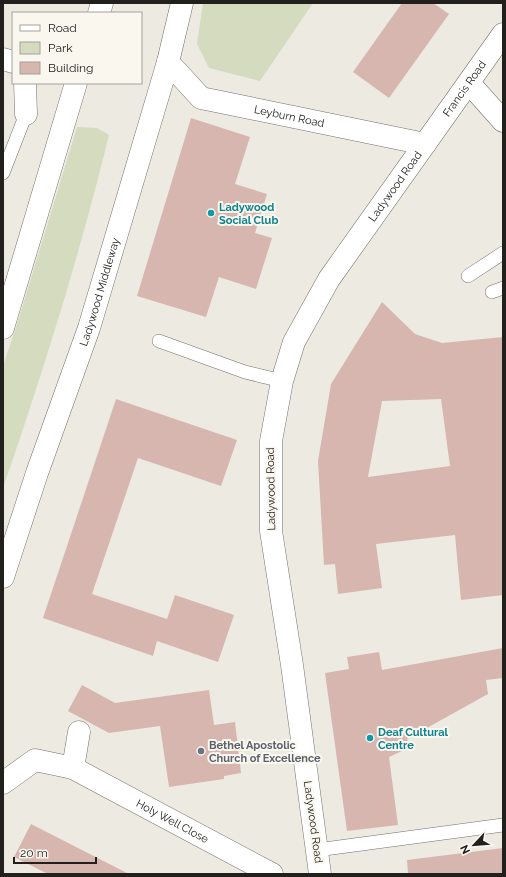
<svg xmlns="http://www.w3.org/2000/svg" width="506" height="877" viewBox="0 0 506 877" font-family="Raleway,sans-serif">
  <style>
    .green { fill: #d5dbbf }
    .building { fill: #d8b6b0; fill-rule: evenodd }
    .lines { fill: none; stroke-linecap: round; stroke-linejoin: round }
    .lane-casing { stroke: #74716a; stroke-width: 14 }
    .street-casing { stroke: #74716a; stroke-width: 23 }
    .highway-casing { stroke: #74716a; stroke-width: 23 }
    .lane { stroke: #fff; stroke-width: 13 }
    .street { stroke: #fff; stroke-width: 22 }
    .highway { stroke: #fff; stroke-width: 22 }
    .culture-dot { fill: #0f9aa8; stroke: #faf7ef; stroke-width: 1.5 }
    .worship-dot { fill: #6b7280; stroke: #faf7ef; stroke-width: 1.5 }
    .labels { text-anchor: middle; dominant-baseline: central; stroke-width: 4; stroke-linejoin: round; paint-order: stroke }
    .street-label { font-size: 11px; fill: #21201d; stroke: #faf7ef }
    .culture-label { font-size: 11px; font-weight: bold; fill: #0d838f; stroke: #faf7ef; text-anchor: start }
    .worship-label { font-size: 11px; font-weight: bold; fill: #5b616d; stroke: #faf7ef; text-anchor: start }
  </style>
  <rect width="100%" height="100%" fill="#edeae2"/>
  <!-- green -->
  <g class="green">
    <path d="M 203,3 L 313,3 L 260,81 L 209,68 L 197,44 Z"/>
    <path d="M 77,127 L 97,128 L 109,135 C 80,254 43,372 3,488 L 3,366 L 19,318 Z"/>
  </g>
  <!-- building -->
  <g class="building">
    <path d="M 402,3 L 433,3 L 449,14 L 389,98 L 353,72 Z"/>
    <path d="M 191,118 L 250,137 L 235,184 L 267,194 L 255,233 L 272,238 L 256,289 L 219,277 L 206,317 L 137,296 Z"/>
    <path d="M 382,302 L 415,334 L 442,343 L 503,337 L 503,595 L 461,600 L 455,535 L 376,544 L 382,588 L 338,594 L 335,564 L 324,565 L 318,461 L 331,384 ZM 441,399 L 450,466 L 368,477 L 382,401 Z"/>
    <path d="M 116,399 L 237,440 L 221,486 L 138,458 L 92,594 L 167,619 L 175,595 L 234,615 L 218,662 L 157,641 L 153,656 L 43,618 Z"/>
    <path d="M 503,648 L 503,678 L 486,680 L 488,694 L 407,739 L 411,747 L 389,757 L 398,825 L 347,831 L 325,673 L 349,669 L 347,657 L 379,652 L 382,670 Z"/>
    <path d="M 82,685 L 115,703 L 209,690 L 214,725 L 235,722 L 241,773 L 224,776 L 224,779 L 169,787 L 160,726 L 109,733 L 68,711 Z"/>
    <path d="M 31,824 L 129,874 L 48,874 L 14,857 Z"/>
    <path d="M 503,848 L 503,874 L 408,874 L 407,860 Z"/>
  </g>
  <g class="lines">
    <defs>
      <g id="lane">
        <path d="M 3,173 L 26,114"/>
        <path d="M 468,276 L 503,253"/>
        <path d="M 492,292 L 503,288"/>
        <path d="M 159,341 L 245,372 L 282,381"/>
        <path d="M 317,850 L 503,825"/>
      </g>
      <g id="street">
        <path d="M 3,59 L 13,62"/>
        <path id="s1" d="M 168,62 L 201,98 L 425,144"/>
        <path d="M 25,83 L 26,114"/>
        <path d="M 469,83 L 503,121"/>
        <path d="M 73,768 L 79,732"/>
        <path id="s2" d="M 3,783 L 35,760 L 73,768 L 272,874"/>
        <path id="s3" d="M 320,874 L 292,665 L 271,531 L 271,441 L 282,381 L 294,342 L 329,279 L 503,34"/>
      </g>
      <g id="highway">
        <path d="M 99,13 L 102,3"/>
        <path d="M 3,328 L 76,83"/>
        <path id="s4" d="M 3,577 L 37,473 L 89,328 L 168,62 L 182,3"/>
      </g>
    </defs>
    <!-- lane casing -->
    <use href="#lane" class="lane-casing"/>
    <!-- street casing -->
    <use href="#street" class="street-casing"/>
    <!-- highway casing -->
    <use href="#highway" class="highway-casing"/>
    <!-- lane -->
    <use href="#lane" class="lane"/>
    <!-- street -->
    <use href="#street" class="street"/>
    <!-- highway -->
    <use href="#highway" class="highway"/>
  </g>
  <!-- markers -->
  <g class="culture-dot">
    <circle cx="211" cy="213" r="4"/>
    <circle cx="370" cy="738" r="4"/>
  </g>
  <circle class="worship-dot" cx="201" cy="751" r="4"/>
  <g class="labels">
    <!-- street labels -->
    <g class="street-label">
      <text stroke="none"><textPath href="#s3" startOffset="844">Francis Road</textPath></text>
      <text stroke="none"><textPath href="#s1" startOffset="139">Leyburn Road</textPath></text>
      <text stroke="none"><textPath href="#s3" startOffset="724">Ladywood Road</textPath></text>
      <text stroke="none"><textPath href="#s4" startOffset="301">Ladywood Middleway</textPath></text>
      <text transform="translate(271 489) rotate(-91)">Ladywood Road</text>
      <text stroke="none"><textPath href="#s2" startOffset="191">Holy Well Close</textPath></text>
      <text transform="translate(313 822) rotate(82)">Ladywood Road</text>
    </g>
    <!-- culture labels -->
    <g class="culture-label">
      <text x="219" y="207">Ladywood<tspan x="219" dy="13">Social Club</tspan></text>
      <text x="378" y="732">Deaf Cultural<tspan x="378" dy="13">Centre</tspan></text>
    </g>
    <!-- worship labels -->
    <g class="worship-label">
      <text x="209" y="745">Bethel Apostolic<tspan x="209" dy="13">Church of Excellence</tspan></text>
    </g>
  </g>
  <!-- border -->
  <rect width="506" height="877" fill="none" stroke="#21201d" stroke-width="8"/>
  <!-- legend -->
  <rect x="12" y="12" width="130" height="72" fill="#faf7ef" stroke="#a3a19b"/>
  <rect x="20" y="25" width="20" height="6" fill="#ffffff" stroke="#a3a19b"/>
  <text x="48" y="32" font-size="12" fill="#21201d">Road</text>
  <rect x="20" y="42" width="20" height="12" fill="#d5dbbf" stroke="#a3a19b"/>
  <text x="48" y="52" font-size="12" fill="#21201d">Park</text>
  <rect x="20" y="62" width="20" height="12" fill="#d8b6b0" stroke="#a3a19b"/>
  <text x="48" y="72" font-size="12" fill="#21201d">Building</text>
  <!-- north arrow -->
  <g transform="translate(474 845) rotate(244)" stroke="#faf7ef" stroke-width="3" paint-order="stroke">
  <path d="M0-3L7 15L0 10L-7 15Z" fill="#21201d"/>
  <text y="-6" font-size="11" font-weight="bold" text-anchor="middle" fill="#21201d">N</text>
  </g>
  <!-- scale -->
  <path d="M14 857v6h82v-6" fill="none" stroke="#21201d" stroke-width="2"/>
  <text x="20" y="857" font-size="12" fill="#21201d" stroke="#faf7ef" stroke-width="3" paint-order="stroke">20 m</text>
</svg>
